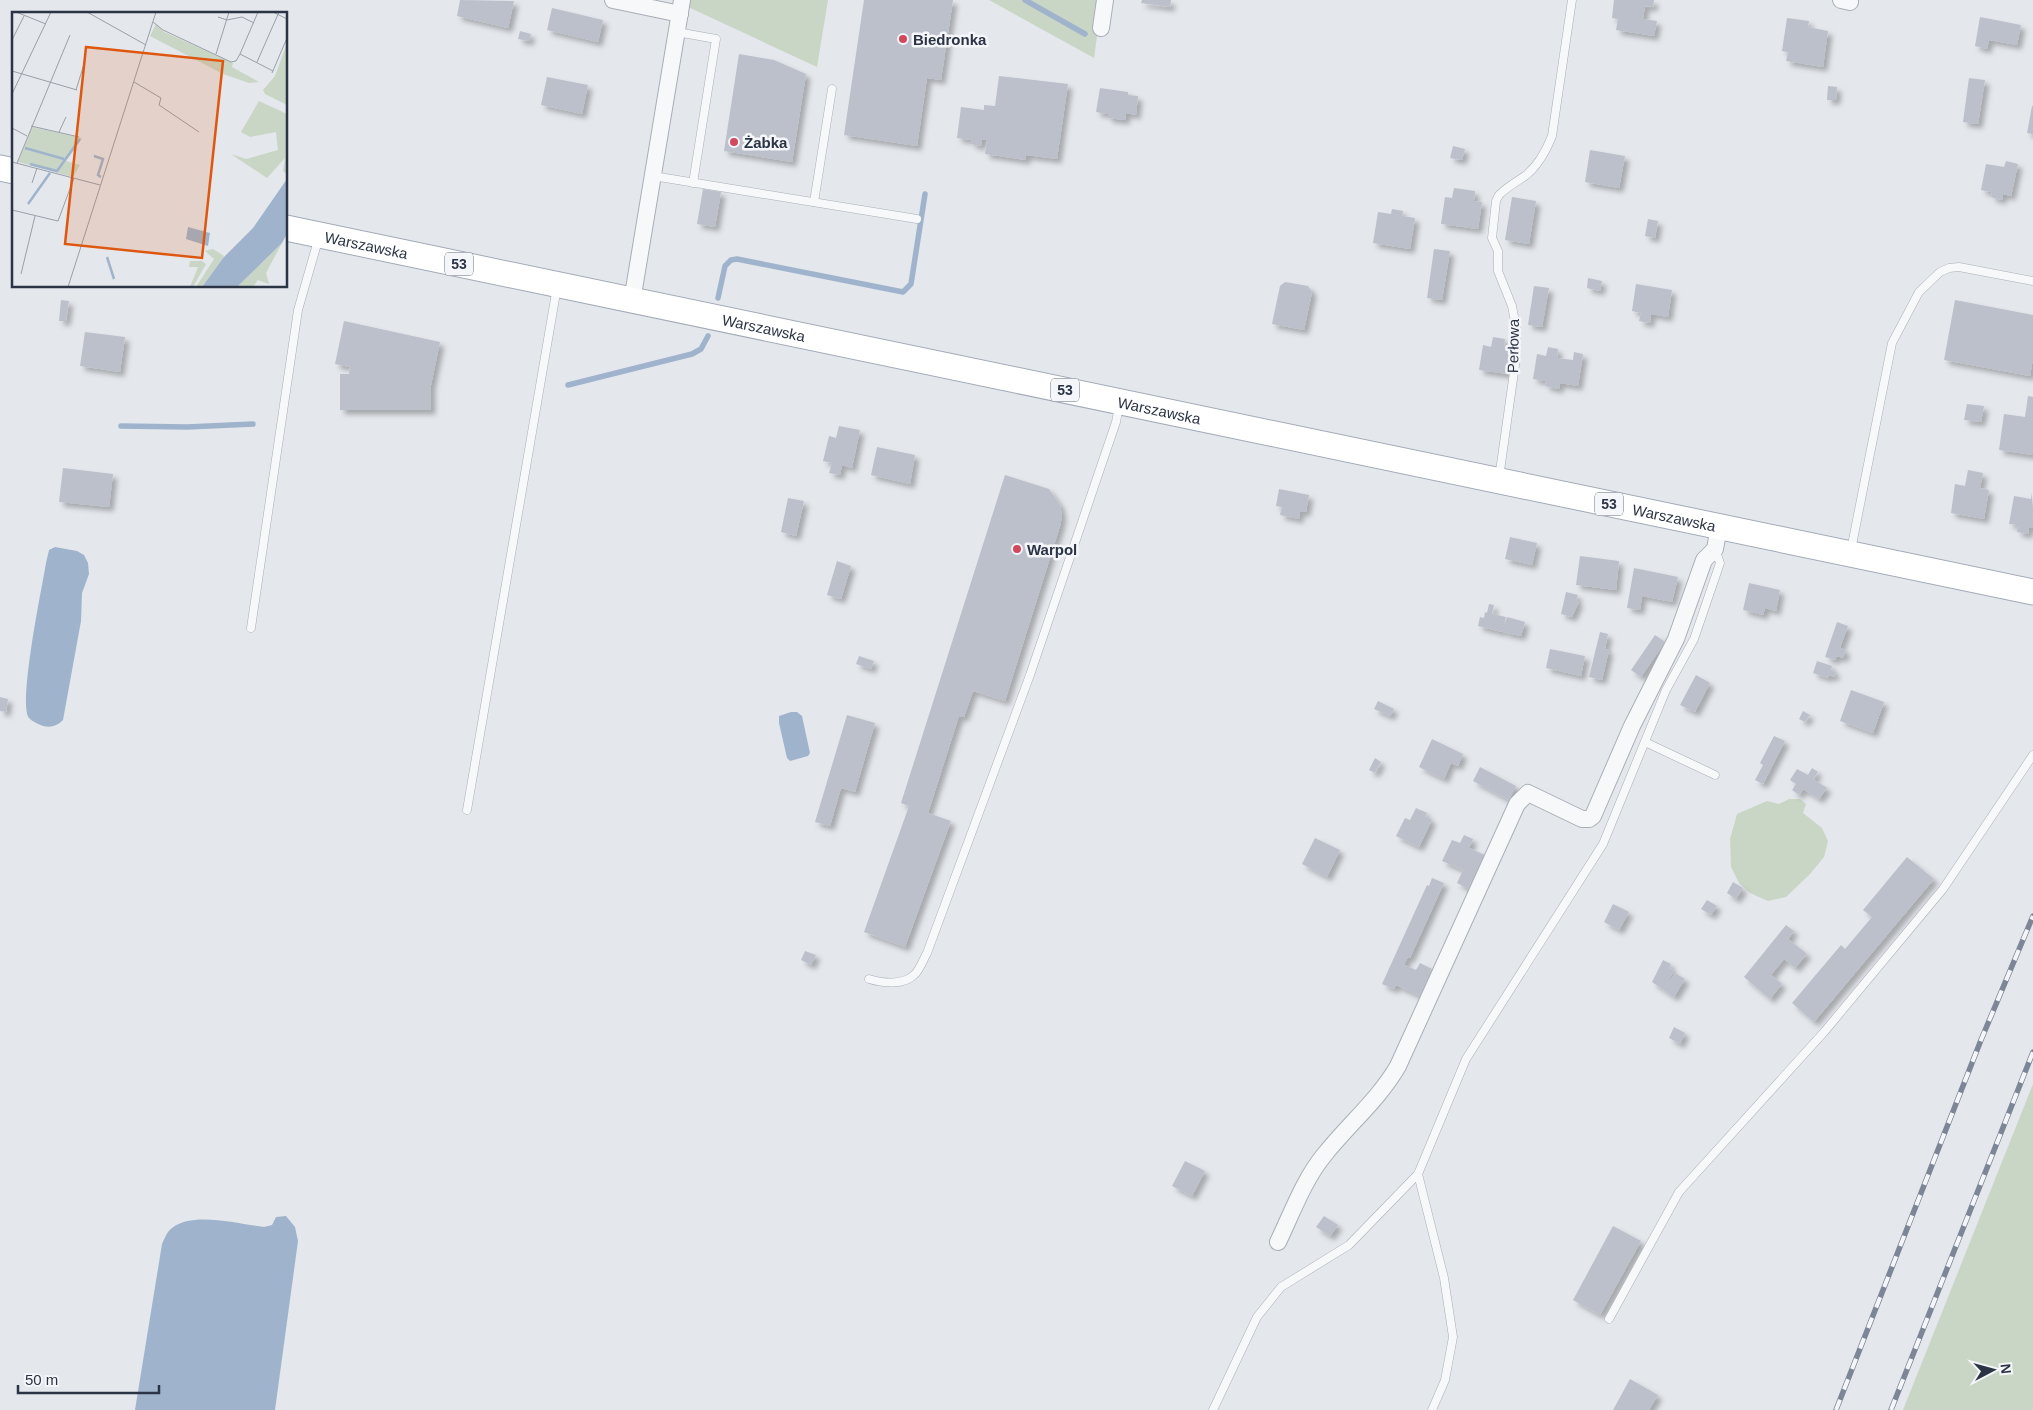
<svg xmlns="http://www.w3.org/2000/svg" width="2033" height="1410" viewBox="0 0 2033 1410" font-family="Arial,sans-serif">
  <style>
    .green { fill: #c9d6c5 }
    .water { fill: #9fb4cc }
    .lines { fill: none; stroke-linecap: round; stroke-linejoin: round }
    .stream { stroke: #9fb4cc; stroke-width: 5.5 }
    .building { fill: #bbc0ca; filter: url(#shadow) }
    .service-casing { stroke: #a9aeb7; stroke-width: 9 }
    .minor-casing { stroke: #a9aeb7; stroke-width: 18 }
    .primary-casing { stroke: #a3abb8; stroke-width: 27 }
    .service { stroke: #f7f8fa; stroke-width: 8 }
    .minor { stroke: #f7f8fa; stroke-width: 16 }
    .primary { stroke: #fff; stroke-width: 25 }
    .rail-casing { stroke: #7d8696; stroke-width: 5.5 }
    .rail { stroke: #f4f6f9; stroke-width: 4; stroke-dasharray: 11; stroke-linecap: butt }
    .poi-dot { fill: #d1495b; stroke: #f4f6f9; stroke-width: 2 }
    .labels { text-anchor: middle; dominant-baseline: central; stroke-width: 5; stroke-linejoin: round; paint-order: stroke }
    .shield { fill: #f4f6f9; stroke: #676e7b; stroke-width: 1 }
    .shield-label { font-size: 14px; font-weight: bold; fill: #2b3445 }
    .poi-label { font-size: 15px; font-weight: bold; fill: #2b3445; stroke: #f4f6f9; text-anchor: start }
    .street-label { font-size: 15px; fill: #2b3445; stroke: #f4f6f9 }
    .inset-river { fill: none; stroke: #9fb4cc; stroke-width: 2.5 }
    .inset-road { fill: none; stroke: #9a9fa9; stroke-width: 1 }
    .view { fill: #df570f; fill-opacity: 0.15; stroke: #df570f; stroke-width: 2.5 }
    .inset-edge { fill: none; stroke: #2b3445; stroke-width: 2.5 }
  </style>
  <defs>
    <filter id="shadow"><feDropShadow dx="4.5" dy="4.5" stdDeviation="2.5" flood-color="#0004"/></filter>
  </defs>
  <rect width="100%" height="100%" fill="#e4e7ec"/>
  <!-- green -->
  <g class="green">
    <path d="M 687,0 L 828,0 L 817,67 L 686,6 Z"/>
    <path d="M 989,0 L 1102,0 L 1094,58 Z"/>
    <path d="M 1789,799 L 1800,799 L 1806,804 L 1803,813 L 1822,828 L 1828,841 L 1824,857 L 1810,874 L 1786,897 L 1768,901 L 1750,893 L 1739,883 L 1731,867 L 1730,839 L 1737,814 L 1767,801 L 1779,804 Z"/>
    <path d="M 2033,1084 L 2033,1410 L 1903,1410 Z"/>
  </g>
  <!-- water -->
  <g class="water">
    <path d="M 55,547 L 77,551 L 84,555 L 88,563 L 89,574 L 82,593 L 81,621 L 63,720 C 57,726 51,728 43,726 C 38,724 33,722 29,718 C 18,702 42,588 46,563 L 49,550 Z"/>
    <path d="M 791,712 L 797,712 L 802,716 L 810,753 L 808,756 L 790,761 L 787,758 L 779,723 L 779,716 Z"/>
    <path d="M 286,1216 L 295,1227 L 298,1241 L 275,1410 L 135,1410 L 162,1244 C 164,1240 167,1231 172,1228 C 193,1211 239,1224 264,1227 L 272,1225 L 276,1217 Z"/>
  </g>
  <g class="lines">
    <!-- stream -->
    <g class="stream">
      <path d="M 1025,0 L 1085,34"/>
      <path d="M 718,298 L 725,266 L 731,260 L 737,259 L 903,292 L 911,284 L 925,194"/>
      <path d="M 568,385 L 692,354 L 701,349 L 708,336"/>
      <path d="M 121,426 L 187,427 L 253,424"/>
    </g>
  </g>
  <!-- building -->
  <g class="building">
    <path d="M 460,0 L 514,1 L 508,28 L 457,16 Z"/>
    <path d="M 864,0 L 953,0 L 941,80 L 927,78 L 917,146 L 844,135 Z"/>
    <path d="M 1142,0 L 1171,0 L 1170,7 L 1141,3 Z"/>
    <path d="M 1614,0 L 1654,0 L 1653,7 L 1645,6 L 1643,19 L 1657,21 L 1654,36 L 1616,30 L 1618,19 L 1612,18 Z"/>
    <path d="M 552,8 L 603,20 L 598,42 L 547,30 Z"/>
    <path d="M 1980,17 L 2021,25 L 2017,45 L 1989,40 L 1987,49 L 1975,46 Z"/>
    <path d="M 1787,18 L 1809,21 L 1808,27 L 1828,31 L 1823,67 L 1786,61 L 1788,52 L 1782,51 Z"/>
    <path d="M 520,31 L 531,34 L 529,41 L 518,39 Z"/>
    <path d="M 739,54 L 774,60 L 806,74 L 792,162 L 724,151 Z"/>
    <path d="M 999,76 L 1068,84 L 1057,159 L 1026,155 L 1026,160 L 985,154 L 987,140 L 982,139 L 981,146 L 971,144 L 972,140 L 957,138 L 961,107 L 984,110 L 984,105 L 995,106 Z"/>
    <path d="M 547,77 L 588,85 L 582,114 L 541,105 Z"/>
    <path d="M 1969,78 L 1985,80 L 1978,124 L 1963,122 Z"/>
    <path d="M 1828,86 L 1837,87 L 1836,100 L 1827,100 Z"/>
    <path d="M 1100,88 L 1128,92 L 1128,95 L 1138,96 L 1136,115 L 1126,113 L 1125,120 L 1108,118 L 1108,114 L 1096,112 Z"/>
    <path d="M 2032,106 L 2033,106 L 2033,134 L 2027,133 Z"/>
    <path d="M 1453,146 L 1465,149 L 1462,160 L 1450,158 Z"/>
    <path d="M 1590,150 L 1625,156 L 1619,188 L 1585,182 Z"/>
    <path d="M 2006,161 L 2018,164 L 2011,196 L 2003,194 L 2002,200 L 1991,197 L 1992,192 L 1981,190 L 1986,164 L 2004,167 Z"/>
    <path d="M 1454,188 L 1475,191 L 1474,201 L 1482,202 L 1478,229 L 1441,224 L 1445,197 L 1452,198 Z"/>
    <path d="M 703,189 L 721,192 L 715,227 L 697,224 Z"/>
    <path d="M 1512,197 L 1536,201 L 1529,244 L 1505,240 Z"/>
    <path d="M 1392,209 L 1403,211 L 1402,216 L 1415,218 L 1410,249 L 1373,243 L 1378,212 L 1391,214 Z"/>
    <path d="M 1648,219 L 1658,221 L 1655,238 L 1645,236 Z"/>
    <path d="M 1434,249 L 1450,251 L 1442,300 L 1427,298 Z"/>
    <path d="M 1588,278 L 1602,281 L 1600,291 L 1587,288 Z"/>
    <path d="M 1285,282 L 1308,286 L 1312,292 L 1304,330 L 1272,324 L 1280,286 Z"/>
    <path d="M 1636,284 L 1672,290 L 1668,317 L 1651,314 L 1650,323 L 1639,321 L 1641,313 L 1632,311 Z"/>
    <path d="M 1534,286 L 1549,288 L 1542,327 L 1528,325 Z"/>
    <path d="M 61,300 L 69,301 L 66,321 L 59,321 Z"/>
    <path d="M 1955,300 L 2033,315 L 2033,358 L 2030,376 L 1944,360 Z"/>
    <path d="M 344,321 L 440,342 L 431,385 L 431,410 L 340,410 L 340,374 L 349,374 L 350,367 L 335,364 Z"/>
    <path d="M 85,332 L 125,337 L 120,372 L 80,366 Z"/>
    <path d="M 1493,337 L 1505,339 L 1504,349 L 1512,350 L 1508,374 L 1479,370 L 1483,345 L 1491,347 Z"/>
    <path d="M 1548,347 L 1558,349 L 1557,358 L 1573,360 L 1574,352 L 1583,354 L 1578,386 L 1560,383 L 1559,389 L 1545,386 L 1546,381 L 1533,379 L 1537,354 L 1546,356 Z"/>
    <path d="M 2028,396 L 2033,397 L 2033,455 L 1999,450 L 2004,414 L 2025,417 Z"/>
    <path d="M 1967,404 L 1984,406 L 1981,422 L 1964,420 Z"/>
    <path d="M 839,426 L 860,430 L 852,468 L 842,465 L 840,475 L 829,473 L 832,463 L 823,461 L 829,436 L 836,438 Z"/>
    <path d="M 877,447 L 915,455 L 910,484 L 871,475 Z"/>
    <path d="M 63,468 L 113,474 L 109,507 L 59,502 Z"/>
    <path d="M 1968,470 L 1983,473 L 1980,488 L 1989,490 L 1984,519 L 1951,513 L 1955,484 L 1965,486 Z"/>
    <path d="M 1005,475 L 1049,489 L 1060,505 L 1062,516 L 1060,526 L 1005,701 L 973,691 L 964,717 L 959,716 L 928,813 L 951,821 L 905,947 L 864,932 L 909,806 L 901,803 Z"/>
    <path d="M 1279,489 L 1309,495 L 1306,512 L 1300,511 L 1299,519 L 1280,515 L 1282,507 L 1276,506 Z"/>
    <path d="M 2032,492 L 2033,528 L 2029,527 L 2028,534 L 2017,532 L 2018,525 L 2009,524 L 2014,496 L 2031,499 Z"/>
    <path d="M 788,498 L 804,501 L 796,536 L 781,532 Z"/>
    <path d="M 1510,537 L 1537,543 L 1532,565 L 1505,559 Z"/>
    <path d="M 1580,556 L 1619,561 L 1616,590 L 1576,585 Z"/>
    <path d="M 837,561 L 851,566 L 841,599 L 827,595 Z"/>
    <path d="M 1634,568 L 1678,577 L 1672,602 L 1642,596 L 1640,610 L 1627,608 Z"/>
    <path d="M 1749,583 L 1780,590 L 1776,611 L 1765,608 L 1763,615 L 1743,610 Z"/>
    <path d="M 1566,592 L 1578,595 L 1576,601 L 1579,602 L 1572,617 L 1561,614 Z"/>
    <path d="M 1489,604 L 1494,605 L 1492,614 L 1506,617 L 1502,632 L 1478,626 L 1480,617 L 1484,618 L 1485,612 L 1487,613 Z"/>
    <path d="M 1507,617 L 1525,622 L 1521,636 L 1503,632 Z"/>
    <path d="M 1837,622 L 1848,626 L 1840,648 L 1846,650 L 1843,658 L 1837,656 L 1835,660 L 1825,657 Z"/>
    <path d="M 1600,632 L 1608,634 L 1605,649 L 1609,650 L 1602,680 L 1589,677 Z"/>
    <path d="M 1655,635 L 1665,642 L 1641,677 L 1631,670 Z"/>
    <path d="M 1550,649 L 1585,656 L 1581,676 L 1546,668 Z"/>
    <path d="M 859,656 L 874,661 L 871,669 L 856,664 Z"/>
    <path d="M 1817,661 L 1832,666 L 1831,670 L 1836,672 L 1834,677 L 1829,675 L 1828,678 L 1813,673 Z"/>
    <path d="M 1696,675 L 1710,683 L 1695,712 L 1680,705 Z"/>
    <path d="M 1851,690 L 1884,702 L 1873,733 L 1840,721 Z"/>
    <path d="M 0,697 L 8,699 L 6,712 L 0,711 Z"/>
    <path d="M 1378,701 L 1394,709 L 1390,716 L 1374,709 Z"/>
    <path d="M 1803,711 L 1810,715 L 1805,722 L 1799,719 Z"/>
    <path d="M 847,715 L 875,723 L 855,792 L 841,788 L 830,826 L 815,822 Z"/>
    <path d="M 1774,736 L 1785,741 L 1763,784 L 1755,780 L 1763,765 L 1760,763 Z"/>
    <path d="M 1432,739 L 1463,754 L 1458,766 L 1451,763 L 1444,779 L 1419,767 Z"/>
    <path d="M 1375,758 L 1381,762 L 1375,773 L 1369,770 Z"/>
    <path d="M 1480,767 L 1516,786 L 1509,800 L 1473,781 Z"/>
    <path d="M 1812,768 L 1818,772 L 1813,779 L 1827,788 L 1819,799 L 1803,789 L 1799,795 L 1792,790 L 1796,784 L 1790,780 L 1797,769 L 1808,775 Z"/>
    <path d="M 1416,808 L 1427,813 L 1425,816 L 1432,820 L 1419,847 L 1396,836 L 1405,818 L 1410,820 Z"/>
    <path d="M 1464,835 L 1473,839 L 1469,848 L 1485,855 L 1469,889 L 1457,883 L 1463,870 L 1442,861 L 1452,840 L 1460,843 Z"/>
    <path d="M 1315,838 L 1340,850 L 1327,877 L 1302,864 Z"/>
    <path d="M 1907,857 L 1934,879 L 1814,1022 L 1792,1003 L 1841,945 L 1845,949 L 1872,917 L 1863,910 Z"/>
    <path d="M 1432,878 L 1444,883 L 1410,958 L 1408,957 L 1404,965 L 1416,970 L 1420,963 L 1432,969 L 1420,996 L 1396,985 L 1394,989 L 1382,984 L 1427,885 L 1429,886 Z"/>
    <path d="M 1733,882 L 1743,888 L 1736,899 L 1727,893 Z"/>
    <path d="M 1707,900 L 1717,906 L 1711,915 L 1701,909 Z"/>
    <path d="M 1613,904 L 1629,912 L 1619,930 L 1604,922 Z"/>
    <path d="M 1786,925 L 1794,931 L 1788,939 L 1807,954 L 1795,968 L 1784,959 L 1771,975 L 1782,984 L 1770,999 L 1744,977 Z"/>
    <path d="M 805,951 L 816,955 L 811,965 L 801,960 Z"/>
    <path d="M 1663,960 L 1671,964 L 1669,968 L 1674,970 L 1665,988 L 1675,973 L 1685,979 L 1674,997 L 1652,982 Z"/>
    <path d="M 1674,1027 L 1685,1033 L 1680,1044 L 1669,1038 Z"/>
    <path d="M 1185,1161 L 1205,1171 L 1192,1196 L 1172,1186 Z"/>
    <path d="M 1324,1216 L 1338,1225 L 1330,1236 L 1316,1227 Z"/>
    <path d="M 1613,1226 L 1641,1241 L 1600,1315 L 1573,1300 Z"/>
    <path d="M 1630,1379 L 1658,1395 L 1649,1410 L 1613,1410 Z"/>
  </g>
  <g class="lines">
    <defs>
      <g id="service">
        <path d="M 677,32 L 716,39 L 693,183"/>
        <path d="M 653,176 L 917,219"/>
        <path d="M 814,202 L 832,89"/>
        <path d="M 1499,478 L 1515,365 L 1516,327 L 1512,306 L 1498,271 L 1498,251 L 1492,238 L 1496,201 L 1499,195 C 1507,187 1516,182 1525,176 C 1538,166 1546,151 1552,136 L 1572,0"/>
        <path d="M 1851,550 L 1892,343 L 1919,292 L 1940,272 L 1949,268 L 1959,267 L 2033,281"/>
        <path d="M 251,628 L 298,310 L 319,237"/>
        <path d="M 1645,742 L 1715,775"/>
        <path d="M 467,810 L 557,287"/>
        <path d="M 869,979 C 882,983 904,986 915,974 C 920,969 923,960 927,953 L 1030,675 L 1116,422 L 1119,406"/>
        <path d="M 1418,1174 L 1444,1278 L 1453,1337 L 1445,1380 L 1432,1410"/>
        <path d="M 1609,1319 L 1679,1192 L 1825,1031 L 1943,889 L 2033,755"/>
        <path d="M 1213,1410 L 1257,1317 L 1281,1287 L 1349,1245 L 1418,1174 L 1466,1059 L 1603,844 L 1666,690 L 1694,639 L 1720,563 L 1715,549"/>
      </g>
      <g id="minor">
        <path d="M 613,0 L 680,14"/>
        <path d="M 1841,0 L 1850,2"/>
        <path d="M 1101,28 L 1105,0"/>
        <path d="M 632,301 L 682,0"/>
        <path d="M 1278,1242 C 1292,1213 1304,1179 1325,1154 C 1349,1124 1379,1099 1398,1066 L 1517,804 L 1528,793 L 1582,819 L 1589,819 L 1593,816 L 1632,726 L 1676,639 L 1704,560 L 1715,549 L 1719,527"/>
      </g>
      <g id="primary">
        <path d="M 0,168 L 14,171"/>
        <path id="s1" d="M 286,228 L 2033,592"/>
      </g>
    </defs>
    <!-- service casing -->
    <use href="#service" class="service-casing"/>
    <!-- minor casing -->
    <use href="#minor" class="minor-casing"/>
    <!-- primary casing -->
    <use href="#primary" class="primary-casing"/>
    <!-- service -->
    <use href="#service" class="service"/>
    <!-- minor -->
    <use href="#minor" class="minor"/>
    <!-- primary -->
    <use href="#primary" class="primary"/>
    <defs>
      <g id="rail">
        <path d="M 1836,1410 L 1981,1040 L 2033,916"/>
        <path d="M 1891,1410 L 2033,1052"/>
      </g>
    </defs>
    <!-- rail casing -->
    <use href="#rail" class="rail-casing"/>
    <!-- rail -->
    <use href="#rail" class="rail"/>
  </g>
  <!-- markers -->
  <g class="poi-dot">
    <circle cx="903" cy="39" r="5"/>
    <circle cx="734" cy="142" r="5"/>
    <circle cx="1017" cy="549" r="5"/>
  </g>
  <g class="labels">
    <!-- shield labels -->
    <g class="shield">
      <rect x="445" y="252.5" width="28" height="23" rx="4"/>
      <rect x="1051" y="378.5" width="28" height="23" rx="4"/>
      <rect x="1595" y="492.5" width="28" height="23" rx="4"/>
    </g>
    <g class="shield-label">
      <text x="459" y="264">53</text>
      <text x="1065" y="390">53</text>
      <text x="1609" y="504">53</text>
    </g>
    <!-- poi labels -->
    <g class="poi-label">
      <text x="913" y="39">Biedronka</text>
      <text x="744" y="142">Żabka</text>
      <text x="1027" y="549">Warpol</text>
    </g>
    <!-- street labels -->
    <g class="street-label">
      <text stroke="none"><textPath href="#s1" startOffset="82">Warszawska</textPath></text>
      <text stroke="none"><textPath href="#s1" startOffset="488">Warszawska</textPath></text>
      <text transform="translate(1513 346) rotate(-89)">Perłowa</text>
      <text stroke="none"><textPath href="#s1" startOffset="892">Warszawska</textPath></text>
      <text stroke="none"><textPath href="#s1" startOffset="1418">Warszawska</textPath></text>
    </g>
  </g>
  <!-- overview -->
  <g transform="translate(12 12)">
    <rect width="275" height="275" fill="#e4e7ec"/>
    <path d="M 144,12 L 152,20 L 221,51 L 220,55 L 247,70 L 237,71 L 211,62 L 138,24 ZM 275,31 L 275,93 L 253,82 L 251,78 L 263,64 ZM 247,89 L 275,102 L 275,162 L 271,159 L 273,146 L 255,166 L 219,142 L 234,147 L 266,138 L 264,120 L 238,125 L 229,120 ZM 20,115 L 70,126 L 54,149 L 68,153 L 61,165 L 6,150 ZM 270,231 L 254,261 L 257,272 L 246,268 L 241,275 L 225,275 ZM 201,237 L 212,244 L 190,275 L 184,275 L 202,247 L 193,239 ZM 178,249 L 190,249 L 194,252 L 181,275 L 178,275 L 186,255 L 177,255 Z" fill="#c9d6c5"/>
    <path d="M 275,167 L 275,222 L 270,231 L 225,275 L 190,275 L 211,246 L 241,216 ZM 176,215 L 198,221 L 196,234 L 174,227 Z" fill="#9fb4cc"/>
    <path class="inset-river" d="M 13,136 L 52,147M 82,144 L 91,147 L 86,163 L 89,165M 18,152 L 45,159 L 68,127M 16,192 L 38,161M 95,245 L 102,267"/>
    <path class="inset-road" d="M 4,0 L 34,12M 75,0 L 134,33M 261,0 L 275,7M 206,5 L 215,8 L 230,5 L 242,11M 141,10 L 151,18 L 219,50 L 224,49 L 228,42 L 261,59M 0,28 L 12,4M 204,42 L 217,0M 228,42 L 246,0M 245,50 L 267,0M 0,59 L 65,78M 260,61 L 275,26M 122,70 L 149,86 L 147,93 L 187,120M 64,78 L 72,52M 0,82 L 39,0M 19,114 L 67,125M 0,116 L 15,124M 47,120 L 54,105M 0,150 L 88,173M 5,151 L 58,23M 20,171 L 25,156M 0,198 L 46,209 L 62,166M 9,262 L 23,204M 56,275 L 144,0"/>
    <path class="view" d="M 74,35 L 211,49 L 190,246 L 53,232 Z"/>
    <rect width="275" height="275" class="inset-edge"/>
  </g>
  <!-- north arrow -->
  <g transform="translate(1993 1370) rotate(84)" stroke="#f4f6f9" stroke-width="4" paint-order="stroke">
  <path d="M0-4L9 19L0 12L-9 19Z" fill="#2b3445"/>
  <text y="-8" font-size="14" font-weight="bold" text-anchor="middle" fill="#2b3445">N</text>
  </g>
  <!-- scale -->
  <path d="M18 1385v8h141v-8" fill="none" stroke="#2b3445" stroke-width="2.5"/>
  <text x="25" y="1385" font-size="15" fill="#2b3445" stroke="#f4f6f9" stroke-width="4" paint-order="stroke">50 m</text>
</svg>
